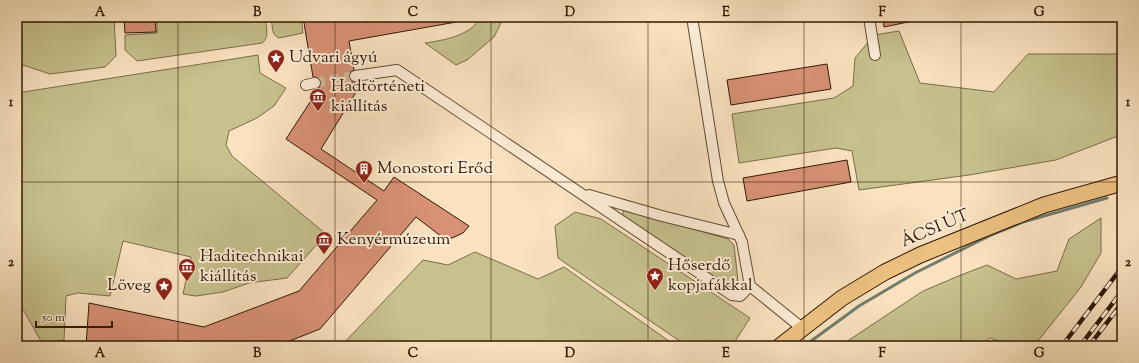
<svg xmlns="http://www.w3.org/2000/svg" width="1139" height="363" viewBox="0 0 1139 363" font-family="'Sorts Mill Goudy',serif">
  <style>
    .green { fill: #c6c18d; stroke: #7b6c4a }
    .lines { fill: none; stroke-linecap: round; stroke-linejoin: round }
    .stream { stroke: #727c6d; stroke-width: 3 }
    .building { fill: #d89175; stroke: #301806 }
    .minor-tunnel { stroke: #d2ba9b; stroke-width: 10; stroke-dasharray: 10 5; stroke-linecap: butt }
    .minor-casing { stroke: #624a34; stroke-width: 12 }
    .primary-casing { stroke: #301806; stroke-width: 17 }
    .minor { stroke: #fcecd6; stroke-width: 10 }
    .primary { stroke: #edc180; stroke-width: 15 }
    .rail-casing { stroke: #301806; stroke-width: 4.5 }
    .rail { stroke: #fcecd6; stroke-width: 3; stroke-dasharray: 9; stroke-linecap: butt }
    .grid { fill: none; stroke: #301806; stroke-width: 1; stroke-opacity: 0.55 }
    .labels { text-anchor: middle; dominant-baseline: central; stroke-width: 4; stroke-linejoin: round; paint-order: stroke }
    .poi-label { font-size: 17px; fill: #301806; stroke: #fcecd6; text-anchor: start }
    .street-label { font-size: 17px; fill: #301806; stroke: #fcecd6 }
    .neatline { fill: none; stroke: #301806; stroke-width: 1.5 }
    .grid-label { font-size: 13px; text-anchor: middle; font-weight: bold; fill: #301806 }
  </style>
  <rect width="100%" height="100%" fill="#fae2c0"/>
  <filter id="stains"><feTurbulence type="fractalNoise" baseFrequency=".005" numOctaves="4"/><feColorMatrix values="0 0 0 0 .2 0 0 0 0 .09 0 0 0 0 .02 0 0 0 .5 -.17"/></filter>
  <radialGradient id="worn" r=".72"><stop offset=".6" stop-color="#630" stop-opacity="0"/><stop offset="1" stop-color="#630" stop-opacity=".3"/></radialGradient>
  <!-- green -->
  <g class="green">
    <path d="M 17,17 L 114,17 L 116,56 L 105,67 L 50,74 L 17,63 Z"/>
    <path d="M 157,17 L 265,17 C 266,25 270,38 262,43 L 137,61 L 125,50 L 125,35 L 157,33 Z"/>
    <path d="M 272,17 L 301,17 L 303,33 L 279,38 C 271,35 272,24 272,17 Z"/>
    <path d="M 481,17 L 504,17 L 494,37 L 467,60 L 456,65 L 425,43 C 445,40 470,36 481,17 Z"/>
    <path d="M 899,31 L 920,83 L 994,92 L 1028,54 L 1115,54 L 1122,51 L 1122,123 L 1119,128 L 1118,136 L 1056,160 L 969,175 L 859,190 L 852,151 L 836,148 L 739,163 L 732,114 L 834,98 L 853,86 L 855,58 L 874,35 Z"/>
    <path d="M 258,55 L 260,73 L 286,88 L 274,106 L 257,118 L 229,131 L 226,145 L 232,156 L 326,234 L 287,278 L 249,283 L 223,292 L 196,296 L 183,294 L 191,257 L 123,241 L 110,296 L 78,293 L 66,296 L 64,340 L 42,343 L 24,311 L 17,306 L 17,93 Z"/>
    <path d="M 624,209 L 728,239 L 734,245 L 738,281 L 734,290 L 730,290 L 622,217 Z"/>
    <path d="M 575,212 L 601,219 L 750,318 L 732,346 L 687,346 L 558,258 L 555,226 Z"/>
    <path d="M 1101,218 L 1101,253 L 1081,287 L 1034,346 L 1019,346 L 989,338 L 982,346 L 840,346 L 923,291 L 961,275 L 987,265 L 1016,279 L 1057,271 L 1069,239 Z"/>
    <path d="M 475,252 L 538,279 L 564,267 L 676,346 L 341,346 L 423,260 L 448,265 Z"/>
  </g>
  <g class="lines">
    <!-- stream -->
    <path class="stream" d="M 807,344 L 859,306 L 915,273 L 991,235 L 1023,222 L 1107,198"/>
  </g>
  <!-- building -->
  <g class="building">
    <path d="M 124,17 L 155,17 L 156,32 L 125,33 Z"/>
    <path d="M 303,17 L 461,17 L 462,21 L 349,41 L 354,70 L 349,73 L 349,77 L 352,82 L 356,82 L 358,89 L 321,149 L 384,191 L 394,177 L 469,226 L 463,233 L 452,238 L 442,237 L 416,217 L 320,329 L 277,346 L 86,346 L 89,303 L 204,327 L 299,291 L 377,200 L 286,139 L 316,93 L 316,90 L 319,88 L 321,85 L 319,78 L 313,77 Z"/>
    <path d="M 883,17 L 913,17 L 913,21 L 884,27 Z"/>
    <path d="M 827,64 L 831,89 L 731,105 L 727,80 Z"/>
    <path d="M 847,160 L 851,182 L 747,201 L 743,178 Z"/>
  </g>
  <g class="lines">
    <!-- minor-tunnel -->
    <path class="minor-tunnel" d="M 315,83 L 355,76"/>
    <defs>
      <g id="minor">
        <path d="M 692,17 L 718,181 L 724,203 L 742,242 L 750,286 L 802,328"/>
        <path d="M 869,17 L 875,55"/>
        <path d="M 355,76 L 397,70 L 732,295 L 740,296 L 750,286"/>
        <path d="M 306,85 L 315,83"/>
        <path d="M 589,195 L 662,216 L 739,235"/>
      </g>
      <path id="primary" d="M 780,346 L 842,298 L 885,272 L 920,255 L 1044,205 L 1122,183"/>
    </defs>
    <!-- minor casing -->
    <use href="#minor" class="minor-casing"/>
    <!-- primary casing -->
    <use href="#primary" class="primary-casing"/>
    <!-- minor -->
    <use href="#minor" class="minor"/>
    <!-- primary -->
    <use href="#primary" class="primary"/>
    <defs>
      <g id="rail">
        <path d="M 1062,346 L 1122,267"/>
        <path d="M 1080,346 L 1122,291"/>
        <path d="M 1089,346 L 1122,303"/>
      </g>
    </defs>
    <!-- rail casing -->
    <use href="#rail" class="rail-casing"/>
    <!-- rail -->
    <use href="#rail" class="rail"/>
  </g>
  <!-- grid -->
  <path class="grid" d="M 178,17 L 178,346M 335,17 L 335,346M 491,17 L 491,346M 648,17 L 648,346M 804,17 L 804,346M 961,17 L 961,346M 17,182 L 1122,182"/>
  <!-- icons -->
  <defs>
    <symbol id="sight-pin" viewBox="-11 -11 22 30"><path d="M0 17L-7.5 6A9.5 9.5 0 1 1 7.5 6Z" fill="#8f2418" stroke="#fcecd6"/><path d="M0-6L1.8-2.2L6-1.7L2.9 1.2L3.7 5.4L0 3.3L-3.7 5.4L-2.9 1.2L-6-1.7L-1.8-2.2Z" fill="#fff"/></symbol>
    <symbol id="museum-pin" viewBox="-11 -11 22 30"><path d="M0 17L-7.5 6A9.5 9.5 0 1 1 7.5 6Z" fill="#8f2418" stroke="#fcecd6"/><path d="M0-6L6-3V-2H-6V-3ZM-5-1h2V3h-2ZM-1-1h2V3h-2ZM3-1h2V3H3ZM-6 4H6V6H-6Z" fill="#fff"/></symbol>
    <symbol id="building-pin" viewBox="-11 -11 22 30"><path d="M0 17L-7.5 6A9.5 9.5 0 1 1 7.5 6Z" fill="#8f2418" stroke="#fcecd6"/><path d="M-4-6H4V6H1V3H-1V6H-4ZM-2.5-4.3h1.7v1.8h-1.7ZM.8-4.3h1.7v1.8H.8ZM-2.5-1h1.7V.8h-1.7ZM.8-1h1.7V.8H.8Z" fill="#fff"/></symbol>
  </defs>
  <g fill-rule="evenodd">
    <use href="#sight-pin" x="266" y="48" width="20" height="27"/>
    <use href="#museum-pin" x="308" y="87" width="20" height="27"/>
    <use href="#building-pin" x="354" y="159" width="20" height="27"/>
    <use href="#museum-pin" x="314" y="230" width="20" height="27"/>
    <use href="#museum-pin" x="177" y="257" width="20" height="27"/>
    <use href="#sight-pin" x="645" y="266" width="20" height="27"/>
    <use href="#sight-pin" x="154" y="276" width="20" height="27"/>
  </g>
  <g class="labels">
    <!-- poi labels -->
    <g class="poi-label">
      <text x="289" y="58">Udvari ágyú</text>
      <text x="331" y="87">Hadtörténeti<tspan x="331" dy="20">kiállítás</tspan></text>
      <text x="377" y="169">Monostori Erőd</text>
      <text x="337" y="240">Kenyérmúzeum</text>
      <text x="200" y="257">Haditechnikai<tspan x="200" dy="20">kiállítás</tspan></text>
      <text x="668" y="266">Hőserdő<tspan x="668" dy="20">kopjafákkal</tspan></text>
      <text x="151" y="286" text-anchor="end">Löveg</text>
    </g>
    <!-- street labels -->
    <g class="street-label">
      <text transform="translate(935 229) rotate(-23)">ÁCSI ÚT</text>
    </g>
  </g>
  <!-- margin -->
  <rect width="1139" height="363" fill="none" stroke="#fae2c0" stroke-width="44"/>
  <!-- scale -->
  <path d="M36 321v6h76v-6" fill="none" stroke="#301806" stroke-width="2"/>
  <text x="42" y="321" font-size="12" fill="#301806" stroke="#fcecd6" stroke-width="3" paint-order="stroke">50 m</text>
  <rect x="22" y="22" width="1095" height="319" class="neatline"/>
  <g class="grid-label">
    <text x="100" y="16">A</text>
    <text x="257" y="16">B</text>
    <text x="413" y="16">C</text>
    <text x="570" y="16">D</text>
    <text x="726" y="16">E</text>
    <text x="882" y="16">F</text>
    <text x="1039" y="16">G</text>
    <text x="11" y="106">1</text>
    <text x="1128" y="106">1</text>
    <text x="11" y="266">2</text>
    <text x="1128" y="266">2</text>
    <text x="100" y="357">A</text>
    <text x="257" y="357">B</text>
    <text x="413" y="357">C</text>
    <text x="570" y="357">D</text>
    <text x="726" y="357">E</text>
    <text x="882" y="357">F</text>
    <text x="1039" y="357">G</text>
  </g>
  <rect width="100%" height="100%" filter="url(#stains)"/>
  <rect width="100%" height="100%" fill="url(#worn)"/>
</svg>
